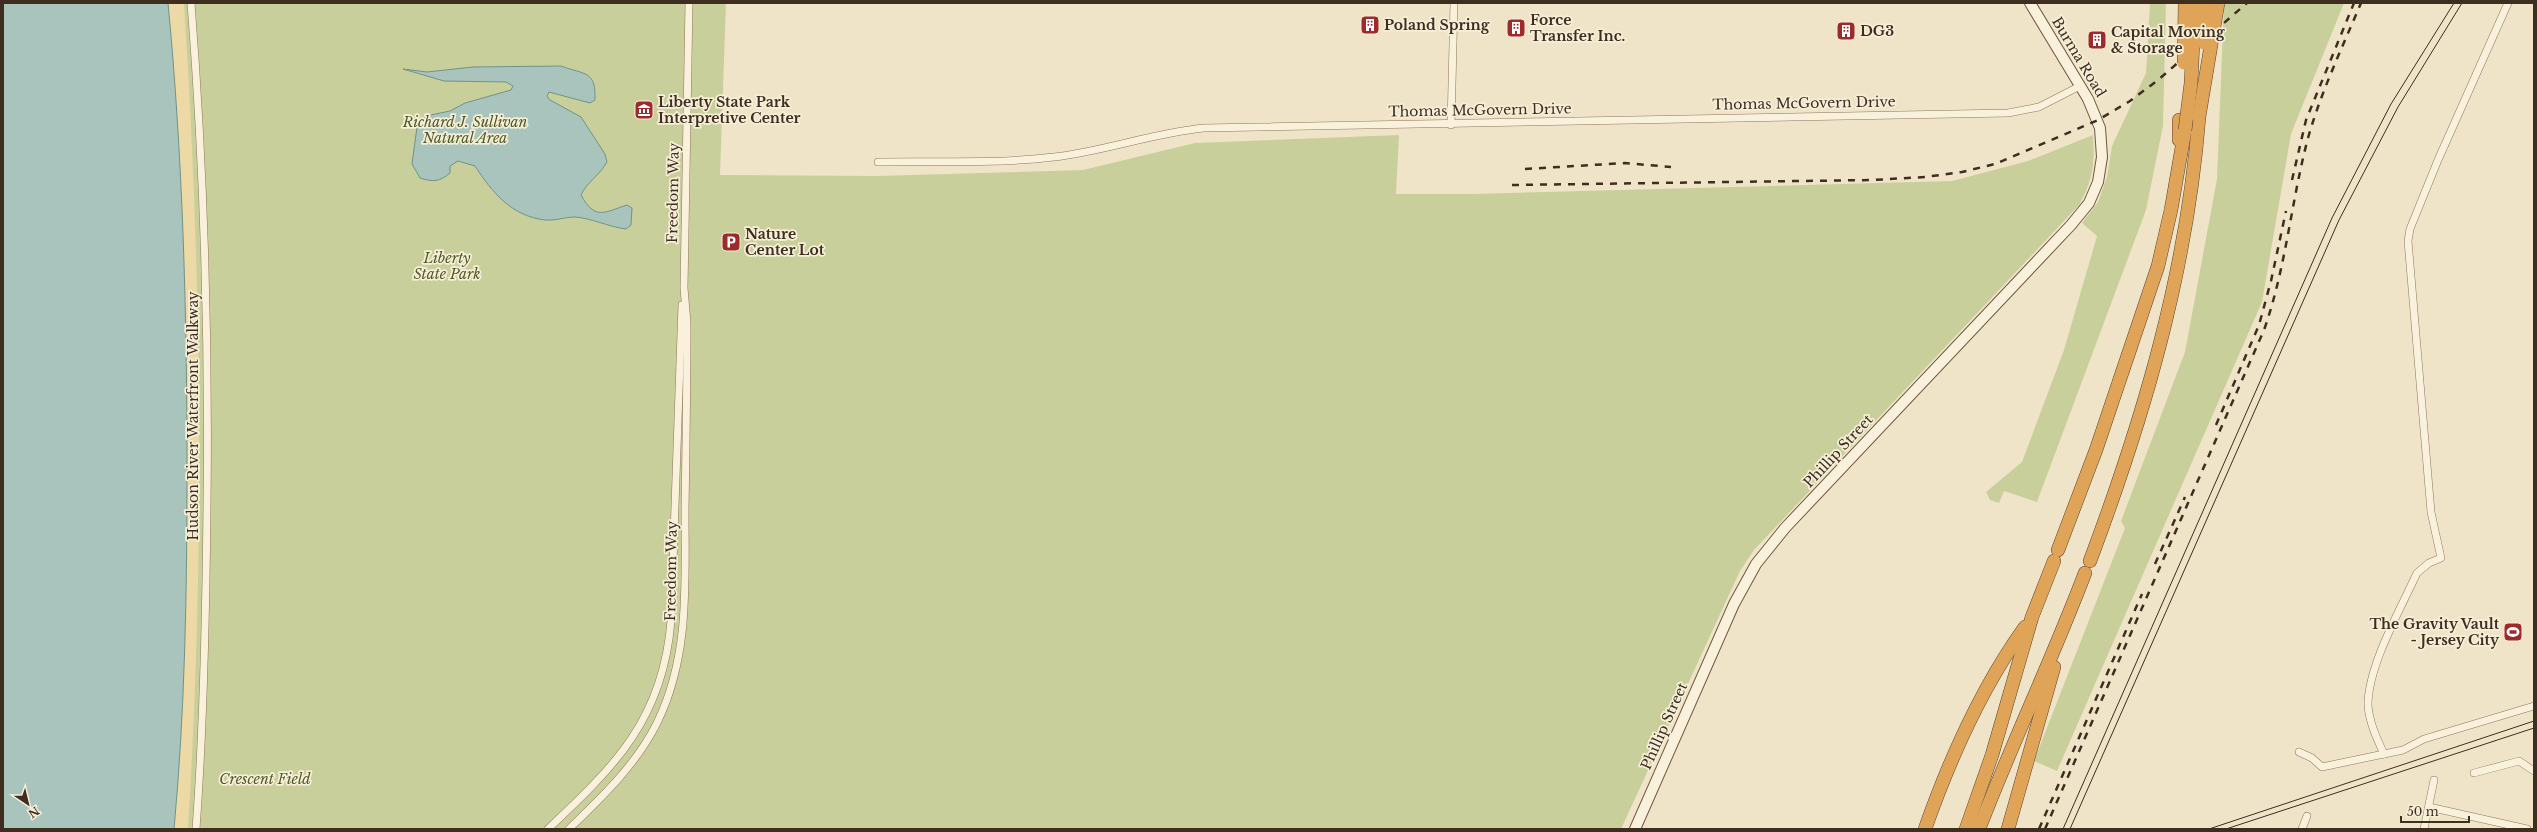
<svg xmlns="http://www.w3.org/2000/svg" width="2537" height="832" viewBox="0 0 2537 832" font-family="'Libre Baskerville',serif">
  <style>
    .green { fill: #c9cf9b }
    .sand { fill: #ecd9a5 }
    .water { fill: #a9c4bc; stroke: #6f938a }
    .lines { fill: none; stroke-linecap: round; stroke-linejoin: round }
    .street-casing { stroke: #8d765c; stroke-width: 8 }
    .secondary-casing { stroke: #6f573f; stroke-width: 12 }
    .highway-casing { stroke: #5b4430; stroke-width: 14 }
    .street { stroke: #faf1dc; stroke-width: 7 }
    .secondary { stroke: #faf1dc; stroke-width: 10 }
    .highway { stroke: #e0a458; stroke-width: 13 }
    .tram { stroke: #3d2e20; stroke-width: 1 }
    .rail { stroke: #3d2e20; stroke-width: 2.5; stroke-dasharray: 7 7; stroke-linecap: butt }
    .highway-bridge-casing { stroke: #5b4430; stroke-width: 14; stroke-linecap: butt }
    .highway-bridge { stroke: #e0a458; stroke-width: 13 }
    .labels { text-anchor: middle; dominant-baseline: central; stroke-width: 3.5; stroke-linejoin: round; paint-order: stroke }
    .poi-label { font-size: 14px; font-weight: bold; fill: #3d2e20; stroke: #f7eed8; text-anchor: start }
    .street-label { font-size: 14px; fill: #3d2e20; stroke: #f7eed8 }
    .park-label { font-size: 14px; font-style: italic; fill: #4d5a26; stroke: #f7eed8 }
  </style>
  <rect width="100%" height="100%" fill="#f0e4c8"/>
  <!-- green -->
  <g class="green">
    <path d="M 168,3 L 726,3 L 720,175 L 877,176 L 1083,170 L 1195,143 L 1399,135 L 1396,194 L 1472,194 L 1952,181 L 2028,161 L 2093,135 C 2095,164 2093,180 2079,205 L 1754,550 L 1740,571 L 1621,829 L 174,829 L 187,568 L 173,52 Z"/>
    <path d="M 2150,3 L 2166,3 L 2163,126 L 2146,210 L 2037,502 L 2004,491 L 1999,503 L 1990,500 L 1986,492 L 2022,462 L 2064,350 L 2097,236 L 2082,223 L 2098,202 L 2107,177 L 2112,146 L 2146,73 Z"/>
    <path d="M 2224,3 L 2344,3 L 2291,134 L 2262,302 L 2057,771 L 2034,761 L 2125,528 L 2121,521 L 2185,352 L 2217,179 Z"/>
  </g>
  <!-- sand -->
  <path class="sand" d="M 168,3 L 184,3 C 202,279 205,553 188,829 L 174,829 L 187,568 L 173,52 Z"/>
  <!-- water -->
  <g class="water">
    <path d="M 3,3 L 168,3 C 183,159 187,315 187,472 C 187,590 185,712 174,829 L 3,829 Z"/>
    <path d="M 561,66 C 585,75 596,70 595,100 L 590,103 L 549,92 L 547,96 L 550,100 L 581,117 L 605,154 L 607,162 C 600,175 587,182 581,195 C 595,221 605,212 627,205 L 632,208 L 631,225 L 626,229 C 609,227 591,218 575,217 C 565,217 555,221 545,220 C 511,216 492,192 475,166 L 458,161 L 450,166 L 450,173 C 440,182 432,182 420,178 L 412,164 L 417,127 L 426,116 L 450,111 L 465,103 L 511,90 L 513,86 L 506,82 L 444,81 L 403,69 L 427,72 L 473,67 Z"/>
  </g>
  <g class="lines">
    <defs>
      <g id="street">
        <path d="M 191,3 C 204,170 209,338 207,505 C 206,613 204,721 196,829"/>
        <path d="M 1451,125 L 1454,3"/>
        <path d="M 878,162 C 936,161 996,164 1054,157 C 1105,151 1153,133 1204,128 L 2008,113 L 2039,107 L 2080,86"/>
        <path d="M 2299,752 L 2312,758 L 2322,767 L 2403,750 L 2424,739 L 2534,706"/>
        <path d="M 2384,754 C 2377,739 2369,722 2368,705 C 2368,666 2400,610 2417,573 L 2429,563 L 2441,558 L 2431,512 L 2408,241 L 2410,229 L 2438,160 L 2508,3"/>
        <path d="M 2474,773 L 2519,761 L 2534,771"/>
        <path d="M 2429,807 L 2527,829"/>
        <path d="M 548,829 C 616,765 663,719 671,621 L 682,305"/>
        <path d="M 569,829 C 602,797 636,765 657,723 C 690,656 685,583 685,510 C 686,448 687,385 687,323 L 684,288 L 689,3"/>
        <path d="M 2302,829 L 2307,816"/>
        <path d="M 2424,829 L 2434,780"/>
      </g>
      <path id="secondary" d="M 1635,829 L 1734,604 L 1756,564 L 1785,528 L 2071,225 L 2089,203 L 2098,182 L 2102,157 L 2100,128 L 2088,99 L 2030,3"/>
      <g id="highway">
        <path d="M 2179,140 L 2179,120"/>
        <path d="M 2058,550 L 2096,450 L 2158,266 L 2171,210 L 2185,130"/>
        <path d="M 2090,561 C 2144,417 2187,271 2199,117"/>
        <path d="M 1925,829 C 1950,758 1981,688 2025,627"/>
        <path d="M 1966,829 L 1992,755 L 2032,617 L 2054,561"/>
        <path d="M 1979,829 C 2012,743 2052,660 2085,573"/>
        <path d="M 2008,829 L 2054,667"/>
      </g>
    </defs>
    <!-- street casing -->
    <use href="#street" class="street-casing"/>
    <!-- secondary casing -->
    <use href="#secondary" class="secondary-casing"/>
    <!-- highway casing -->
    <use href="#highway" class="highway-casing"/>
    <!-- street -->
    <use href="#street" class="street"/>
    <!-- secondary -->
    <use href="#secondary" class="secondary"/>
    <!-- highway -->
    <use href="#highway" class="highway"/>
    <!-- tram -->
    <g class="tram">
      <path d="M 2063,829 L 2332,218 L 2391,104 L 2454,3"/>
      <path d="M 2070,829 L 2339,220 L 2398,107 L 2462,3"/>
      <path d="M 2209,829 L 2534,721"/>
      <path d="M 2226,829 L 2534,728"/>
    </g>
    <!-- rail -->
    <g class="rail">
      <path d="M 1525,169 L 1625,163 L 1671,167"/>
      <path d="M 2292,180 L 2306,120 L 2354,3"/>
      <path d="M 1512,185 L 1873,180 L 1925,177 L 1962,172 L 1995,164 L 2098,120 L 2130,101 L 2158,80 L 2247,3"/>
      <path d="M 2216,425 L 2259,325 L 2271,281 L 2286,211"/>
      <path d="M 2155,564 L 2185,497"/>
      <path d="M 2039,829 L 2142,594"/>
      <path d="M 2045,829 L 2264,330 C 2286,268 2291,202 2308,138 C 2321,92 2342,48 2361,3"/>
    </g>
    <defs>
      <g id="highway-bridge">
        <path d="M 2204,43 L 2205,3"/>
        <path d="M 2184,63 L 2185,3"/>
        <path d="M 2199,117 L 2218,3"/>
        <path d="M 2185,130 L 2191,83 L 2195,3"/>
      </g>
    </defs>
    <!-- highway-bridge casing -->
    <use href="#highway-bridge" class="highway-bridge-casing"/>
    <!-- highway-bridge -->
    <use href="#highway-bridge" class="highway-bridge"/>
  </g>
  <!-- icons -->
  <defs>
    <symbol id="building-square" viewBox="-11 -11 22 22"><rect x="-9" y="-9" width="18" height="18" rx="4" fill="#9e2a2b" stroke="#f7eed8"/><path d="M-4-6H4V6H1V3H-1V6H-4ZM-2.5-4.3h1.7v1.8h-1.7ZM.8-4.3h1.7v1.8H.8ZM-2.5-1h1.7V.8h-1.7ZM.8-1h1.7V.8H.8Z" fill="#fff"/></symbol>
    <symbol id="museum-square" viewBox="-11 -11 22 22"><rect x="-9" y="-9" width="18" height="18" rx="4" fill="#9e2a2b" stroke="#f7eed8"/><path d="M0-6L6-3V-2H-6V-3ZM-5-1h2V3h-2ZM-1-1h2V3h-2ZM3-1h2V3H3ZM-6 4H6V6H-6Z" fill="#fff"/></symbol>
    <symbol id="parking-square" viewBox="-11 -11 22 22"><rect x="-9" y="-9" width="18" height="18" rx="4" fill="#9e2a2b" stroke="#f7eed8"/><path d="M-3.5-5.5H1a3.5 3.5 0 0 1 0 7H-1V5.5H-3.5ZM-1-3.4V-.6H.8a1.4 1.4 0 0 0 0-2.8Z" fill="#fff"/></symbol>
    <symbol id="stadium-square" viewBox="-11 -11 22 22"><rect x="-9" y="-9" width="18" height="18" rx="4" fill="#9e2a2b" stroke="#f7eed8"/><path d="M0-5a6.5 5 0 1 0 0 10a6.5 5 0 1 0 0-10ZM-3.5-1.8h7v3.6h-7Z" fill="#fff"/></symbol>
  </defs>
  <g fill-rule="evenodd">
    <use href="#building-square" x="1359" y="14" width="22" height="22"/>
    <use href="#building-square" x="1505" y="17" width="22" height="22"/>
    <use href="#building-square" x="1835" y="20" width="22" height="22"/>
    <use href="#building-square" x="2086" y="29" width="22" height="22"/>
    <use href="#museum-square" x="633" y="99" width="22" height="22"/>
    <use href="#parking-square" x="720" y="231" width="22" height="22"/>
    <use href="#stadium-square" x="2502" y="621" width="22" height="22"/>
  </g>
  <g class="labels">
    <!-- poi labels -->
    <g class="poi-label">
      <text x="1530" y="20">Force<tspan x="1530" dy="16">Transfer Inc.</tspan></text>
      <text x="1384" y="25">Poland Spring</text>
      <text x="1860" y="31">DG3</text>
      <text x="2111" y="32">Capital Moving<tspan x="2111" dy="16">&amp; Storage</tspan></text>
      <text x="658" y="102">Liberty State Park<tspan x="658" dy="16">Interpretive Center</tspan></text>
      <text x="745" y="234">Nature<tspan x="745" dy="16">Center Lot</tspan></text>
      <text x="2499" y="624" text-anchor="end">The Gravity Vault<tspan x="2499" dy="16">- Jersey City</tspan></text>
    </g>
    <!-- street labels -->
    <g class="street-label">
      <text transform="translate(2079 57) rotate(59)">Burma Road</text>
      <text transform="translate(1804 103) rotate(-1)">Thomas McGovern Drive</text>
      <text transform="translate(1480 110) rotate(-1)">Thomas McGovern Drive</text>
      <text transform="translate(673 193) rotate(-89)">Freedom Way</text>
      <text transform="translate(193 416) rotate(-90)">Hudson River Waterfront Walkway</text>
      <text transform="translate(1838 451) rotate(-47)">Phillip Street</text>
      <text transform="translate(671 571) rotate(-89)">Freedom Way</text>
      <text transform="translate(1664 726) rotate(-66)">Phillip Street</text>
    </g>
    <!-- park labels -->
    <g class="park-label">
      <text x="465" y="122">Richard J. Sullivan<tspan x="465" dy="16">Natural Area</tspan></text>
      <text x="447" y="258">Liberty<tspan x="447" dy="16">State Park</tspan></text>
      <text x="265" y="779">Crescent Field</text>
    </g>
  </g>
  <!-- border -->
  <rect width="2537" height="832" fill="none" stroke="#3d2e20" stroke-width="8"/>
  <!-- north arrow -->
  <g transform="translate(28 804) rotate(145)" stroke="#f7eed8" stroke-width="3" paint-order="stroke">
  <path d="M0-3L7 15L0 10L-7 15Z" fill="#3d2e20"/>
  <text y="-6" font-size="11" font-weight="bold" text-anchor="middle" fill="#3d2e20">N</text>
  </g>
  <!-- scale -->
  <path d="M2401 816v6h68v-6" fill="none" stroke="#3d2e20" stroke-width="2"/>
  <text x="2407" y="816" font-size="12" fill="#3d2e20" stroke="#f7eed8" stroke-width="3" paint-order="stroke">50 m</text>
</svg>
